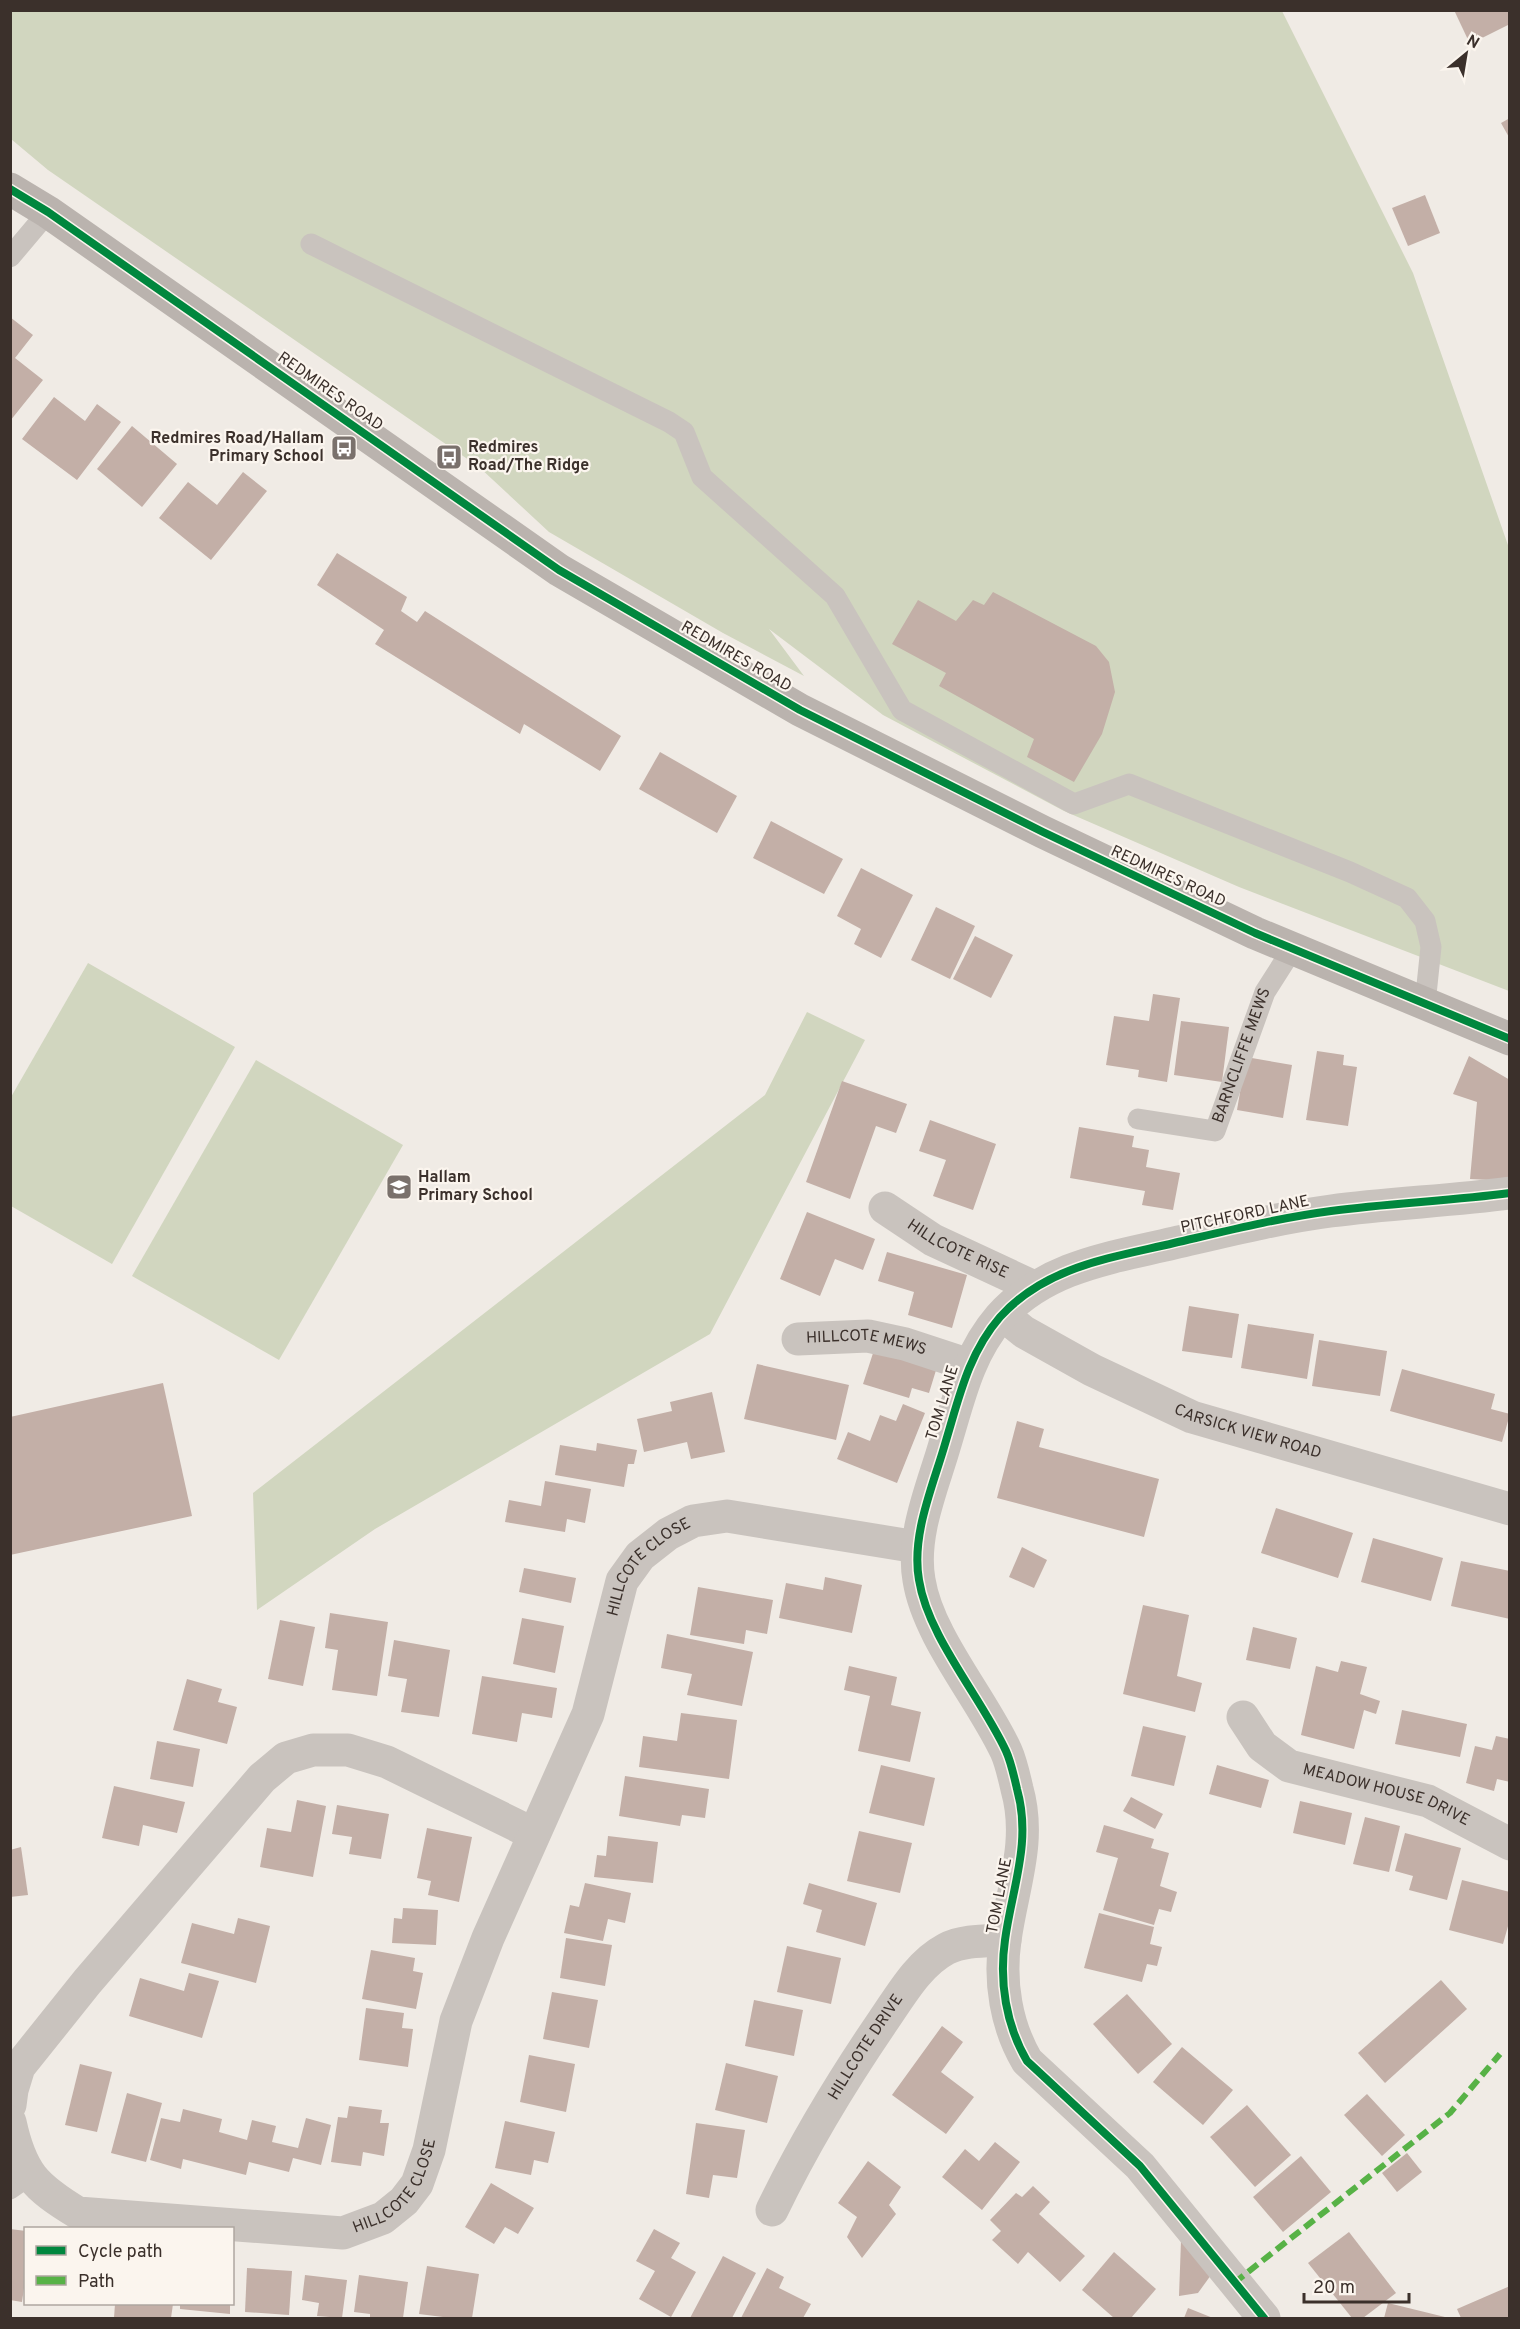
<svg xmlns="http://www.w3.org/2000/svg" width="1520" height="2329" viewBox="0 0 1520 2329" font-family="Overpass,sans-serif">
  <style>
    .green { fill: #d1d6bf }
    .building { fill: #c3afa7 }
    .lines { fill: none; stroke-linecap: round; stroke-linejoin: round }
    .lane { stroke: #c9c3be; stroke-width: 21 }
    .street { stroke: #c9c3be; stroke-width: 33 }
    .secondary { stroke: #bab3ae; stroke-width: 33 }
    .quiet { stroke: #57b246; stroke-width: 6; stroke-dasharray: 12 6; stroke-linecap: butt }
    .cycleway-casing { stroke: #fbf5ee; stroke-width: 11 }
    .cycleway { stroke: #00873e; stroke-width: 8 }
    .labels { text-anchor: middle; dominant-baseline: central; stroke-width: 4.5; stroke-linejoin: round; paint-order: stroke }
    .street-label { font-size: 16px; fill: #3b302b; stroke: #fbf5ee }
    .poi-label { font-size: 16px; font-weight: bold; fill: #3b302b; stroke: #fbf5ee; text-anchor: start }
  </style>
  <rect width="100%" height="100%" fill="#f0ebe5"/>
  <!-- green -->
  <g class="green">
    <path d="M 10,11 L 1282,11 L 1413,273 L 1509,548 L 1509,991 L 1239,887 L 1064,811 L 883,715 L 769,629 L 804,676 L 723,633 L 549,532 L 479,467 L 48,170 L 11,139 Z"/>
    <path d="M 88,963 L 235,1047 L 112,1264 L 11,1206 L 11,1097 Z"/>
    <path d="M 807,1012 L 865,1040 L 710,1334 L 375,1529 L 257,1610 L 253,1493 L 765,1095 Z"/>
    <path d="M 256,1060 L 403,1145 L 279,1360 L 132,1276 Z"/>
  </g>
  <!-- building -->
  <g class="building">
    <path d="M 1454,10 L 1510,10 L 1510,24 L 1470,44 Z"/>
    <path d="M 1510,118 L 1510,139 L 1501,123 Z"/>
    <path d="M 1425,195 L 1440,233 L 1408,246 L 1392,208 Z"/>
    <path d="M 10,317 L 33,335 L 15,358 L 43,380 L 10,421 Z"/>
    <path d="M 54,397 L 85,421 L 97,404 L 121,422 L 77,480 L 22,439 Z"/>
    <path d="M 132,426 L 177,464 L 142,507 L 97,469 Z"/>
    <path d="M 243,472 L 267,491 L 211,560 L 159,518 L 188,482 L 217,505 Z"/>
    <path d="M 337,553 L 407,597 L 401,611 L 417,622 L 425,611 L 621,736 L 600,771 L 524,724 L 520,734 L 375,644 L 384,630 L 317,585 Z"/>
    <path d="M 993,592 L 1096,646 L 1109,662 L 1115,692 L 1102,734 L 1074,782 L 1027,757 L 1034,739 L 939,686 L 946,673 L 892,644 L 918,600 L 956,621 L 973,600 L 984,605 Z"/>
    <path d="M 660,752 L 737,796 L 717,833 L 639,789 Z"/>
    <path d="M 771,821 L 843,859 L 824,894 L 753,858 Z"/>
    <path d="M 861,868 L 913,895 L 881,958 L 854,944 L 861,929 L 837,916 Z"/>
    <path d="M 936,907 L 975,926 L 950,979 L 911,960 Z"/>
    <path d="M 975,936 L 1013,955 L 991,998 L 953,979 Z"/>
    <path d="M 1153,994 L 1180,998 L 1167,1082 L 1138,1077 L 1139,1070 L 1106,1065 L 1114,1016 L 1149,1021 Z"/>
    <path d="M 1181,1021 L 1229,1027 L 1222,1082 L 1174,1075 Z"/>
    <path d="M 1317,1051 L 1344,1055 L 1343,1065 L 1357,1067 L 1348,1126 L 1306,1120 Z"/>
    <path d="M 1469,1056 L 1510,1080 L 1510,1181 L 1470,1179 L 1477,1102 L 1453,1094 Z"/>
    <path d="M 1246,1057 L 1292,1065 L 1283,1118 L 1237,1110 Z"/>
    <path d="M 842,1081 L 907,1104 L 896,1133 L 876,1126 L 850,1199 L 806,1182 Z"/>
    <path d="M 930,1120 L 996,1144 L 973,1210 L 933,1196 L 946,1160 L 919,1151 Z"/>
    <path d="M 1079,1127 L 1134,1136 L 1132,1147 L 1149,1150 L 1146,1167 L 1180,1173 L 1173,1210 L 1142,1205 L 1145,1191 L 1070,1178 Z"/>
    <path d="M 807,1212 L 875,1239 L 863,1270 L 835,1259 L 820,1296 L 780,1279 Z"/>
    <path d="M 887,1252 L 967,1275 L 952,1328 L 908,1315 L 914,1292 L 878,1281 Z"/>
    <path d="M 1189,1306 L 1239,1314 L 1232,1358 L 1182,1351 Z"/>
    <path d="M 1248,1324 L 1314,1334 L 1307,1379 L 1241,1368 Z"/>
    <path d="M 1319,1340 L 1387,1351 L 1380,1396 L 1312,1386 Z"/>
    <path d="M 875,1347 L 937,1367 L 929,1393 L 912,1388 L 909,1398 L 863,1384 Z"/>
    <path d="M 757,1364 L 849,1385 L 836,1440 L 744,1419 Z"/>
    <path d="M 1402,1369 L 1495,1394 L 1491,1409 L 1510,1414 L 1502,1442 L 1390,1411 Z"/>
    <path d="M 163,1383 L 192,1516 L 10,1555 L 10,1417 Z"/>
    <path d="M 712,1392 L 725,1452 L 691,1459 L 687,1442 L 644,1452 L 637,1419 L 672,1411 L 670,1402 Z"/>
    <path d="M 903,1404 L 925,1413 L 897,1483 L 837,1459 L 848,1432 L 870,1441 L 880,1415 L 896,1421 Z"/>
    <path d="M 1017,1421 L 1044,1429 L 1039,1447 L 1159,1479 L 1144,1537 L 997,1498 Z"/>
    <path d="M 597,1443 L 637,1450 L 634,1464 L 628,1464 L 624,1487 L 555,1475 L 560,1445 L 596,1451 Z"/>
    <path d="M 545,1481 L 591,1489 L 585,1523 L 567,1519 L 565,1532 L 505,1522 L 509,1500 L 541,1506 Z"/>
    <path d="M 1276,1508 L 1353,1533 L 1338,1578 L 1261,1553 Z"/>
    <path d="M 1373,1538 L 1443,1558 L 1431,1601 L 1361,1582 Z"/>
    <path d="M 1022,1547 L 1047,1560 L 1034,1588 L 1009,1577 Z"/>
    <path d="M 1461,1561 L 1510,1571 L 1510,1619 L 1451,1606 Z"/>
    <path d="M 524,1568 L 576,1578 L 571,1603 L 519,1592 Z"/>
    <path d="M 825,1577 L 862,1585 L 852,1633 L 779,1618 L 786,1583 L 823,1590 Z"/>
    <path d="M 698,1587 L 773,1600 L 767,1634 L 746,1630 L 744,1644 L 690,1635 Z"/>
    <path d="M 1143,1605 L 1189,1615 L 1177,1676 L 1202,1683 L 1195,1712 L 1123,1694 Z"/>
    <path d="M 330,1613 L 388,1622 L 377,1696 L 332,1690 L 338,1650 L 325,1648 Z"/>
    <path d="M 522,1618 L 564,1626 L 555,1673 L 513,1664 Z"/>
    <path d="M 280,1620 L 315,1627 L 303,1686 L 268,1679 Z"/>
    <path d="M 1253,1627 L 1297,1638 L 1290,1669 L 1246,1660 Z"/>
    <path d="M 667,1634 L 753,1652 L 742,1706 L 687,1695 L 692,1674 L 661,1668 Z"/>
    <path d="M 394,1640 L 450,1650 L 439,1717 L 401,1712 L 407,1679 L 388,1676 Z"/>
    <path d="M 1341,1661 L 1367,1667 L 1360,1694 L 1380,1701 L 1376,1714 L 1364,1710 L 1354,1749 L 1301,1735 L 1316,1666 L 1338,1672 Z"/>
    <path d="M 849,1666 L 897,1677 L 891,1705 L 921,1712 L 910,1762 L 858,1751 L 870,1696 L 844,1690 Z"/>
    <path d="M 482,1676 L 557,1688 L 552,1718 L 522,1713 L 517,1742 L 472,1734 Z"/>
    <path d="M 187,1679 L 222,1689 L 218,1702 L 237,1707 L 227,1744 L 173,1730 Z"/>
    <path d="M 1402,1710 L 1467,1724 L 1460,1757 L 1395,1744 Z"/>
    <path d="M 681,1713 L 737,1720 L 729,1779 L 639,1767 L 643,1736 L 677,1741 Z"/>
    <path d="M 1143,1726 L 1186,1736 L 1174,1786 L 1131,1776 Z"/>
    <path d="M 1496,1736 L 1510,1739 L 1510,1782 L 1497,1779 L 1494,1791 L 1466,1783 L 1475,1746 L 1492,1750 Z"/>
    <path d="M 157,1741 L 200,1749 L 193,1787 L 150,1779 Z"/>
    <path d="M 881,1765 L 935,1778 L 924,1826 L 869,1813 Z"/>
    <path d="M 1217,1765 L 1269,1780 L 1261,1808 L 1209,1794 Z"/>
    <path d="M 625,1776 L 709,1789 L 705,1818 L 682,1815 L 680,1826 L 619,1816 Z"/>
    <path d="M 114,1786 L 185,1802 L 177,1833 L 143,1825 L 139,1846 L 102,1838 Z"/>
    <path d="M 1131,1797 L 1163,1814 L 1155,1829 L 1123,1811 Z"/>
    <path d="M 297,1800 L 326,1806 L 313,1877 L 260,1867 L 267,1828 L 291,1832 Z"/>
    <path d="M 1300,1801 L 1352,1813 L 1345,1845 L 1293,1833 Z"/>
    <path d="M 337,1805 L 389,1814 L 381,1859 L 349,1854 L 352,1837 L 332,1834 Z"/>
    <path d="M 1365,1817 L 1400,1826 L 1389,1872 L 1353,1864 Z"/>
    <path d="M 1104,1825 L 1154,1839 L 1151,1848 L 1169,1853 L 1160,1886 L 1177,1892 L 1171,1912 L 1159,1909 L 1154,1925 L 1103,1910 L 1118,1858 L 1096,1852 Z"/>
    <path d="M 427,1828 L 472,1837 L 459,1902 L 428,1895 L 431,1881 L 417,1878 Z"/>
    <path d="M 859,1831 L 912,1843 L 900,1893 L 847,1881 Z"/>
    <path d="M 1405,1833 L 1461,1848 L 1447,1900 L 1409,1890 L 1413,1876 L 1395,1871 Z"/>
    <path d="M 608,1836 L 658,1842 L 653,1883 L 594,1877 L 597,1855 L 606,1856 Z"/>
    <path d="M 21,1847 L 28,1895 L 10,1897 L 10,1850 Z"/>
    <path d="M 1462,1880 L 1510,1892 L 1510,1919 L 1503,1944 L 1449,1930 Z"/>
    <path d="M 585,1883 L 631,1893 L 625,1923 L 608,1919 L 603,1941 L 564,1933 L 570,1905 L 579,1907 Z"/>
    <path d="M 809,1883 L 877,1903 L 865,1946 L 816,1932 L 822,1910 L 803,1904 Z"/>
    <path d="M 403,1908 L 438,1910 L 436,1945 L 392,1943 L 394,1918 L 402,1919 Z"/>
    <path d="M 1099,1913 L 1154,1927 L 1150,1944 L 1162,1947 L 1157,1966 L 1147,1964 L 1142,1982 L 1084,1968 Z"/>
    <path d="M 238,1918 L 270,1926 L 256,1983 L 181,1963 L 192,1923 L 234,1934 Z"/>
    <path d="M 566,1938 L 612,1945 L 605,1986 L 560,1978 Z"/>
    <path d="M 787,1946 L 841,1958 L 831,2004 L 777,1992 Z"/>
    <path d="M 371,1950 L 415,1958 L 413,1971 L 423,1973 L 416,2009 L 362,1999 Z"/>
    <path d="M 189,1973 L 219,1981 L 202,2038 L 129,2016 L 140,1978 L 184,1991 Z"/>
    <path d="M 1441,1980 L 1467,2009 L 1385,2083 L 1358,2053 Z"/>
    <path d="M 552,1992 L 598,2000 L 589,2048 L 543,2039 Z"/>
    <path d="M 1127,1994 L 1172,2044 L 1138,2074 L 1093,2024 Z"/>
    <path d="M 754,2000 L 803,2010 L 794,2056 L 745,2046 Z"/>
    <path d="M 366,2008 L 404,2013 L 402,2028 L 413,2029 L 408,2067 L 359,2060 Z"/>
    <path d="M 942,2026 L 963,2042 L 941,2072 L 974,2097 L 946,2134 L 892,2095 Z"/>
    <path d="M 1182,2047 L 1233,2090 L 1203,2125 L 1153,2082 Z"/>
    <path d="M 529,2055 L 575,2064 L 566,2112 L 520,2102 Z"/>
    <path d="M 726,2063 L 778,2076 L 767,2123 L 715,2110 Z"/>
    <path d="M 80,2064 L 112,2072 L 97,2132 L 65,2125 Z"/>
    <path d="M 127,2093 L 162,2103 L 146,2162 L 111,2153 Z"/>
    <path d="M 1367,2094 L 1405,2135 L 1382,2156 L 1344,2115 Z"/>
    <path d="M 1247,2105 L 1291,2155 L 1255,2187 L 1210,2137 Z"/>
    <path d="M 349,2106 L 382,2110 L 380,2123 L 389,2123 L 384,2156 L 363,2152 L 361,2166 L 331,2162 L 338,2117 L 347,2118 Z"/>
    <path d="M 183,2109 L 222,2119 L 219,2132 L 247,2140 L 252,2120 L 276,2126 L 272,2142 L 298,2148 L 306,2118 L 331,2125 L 321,2165 L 293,2158 L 289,2172 L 249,2162 L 246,2175 L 183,2159 L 181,2169 L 150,2160 L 161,2118 L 180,2122 Z"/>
    <path d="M 505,2121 L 555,2132 L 548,2163 L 534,2160 L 531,2175 L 495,2168 Z"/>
    <path d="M 696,2123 L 745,2130 L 737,2178 L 713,2175 L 709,2198 L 686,2194 Z"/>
    <path d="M 995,2142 L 1020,2162 L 982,2210 L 942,2177 L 965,2149 L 979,2161 Z"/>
    <path d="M 1407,2153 L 1422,2172 L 1397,2192 L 1382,2173 Z"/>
    <path d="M 1301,2156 L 1331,2192 L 1283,2232 L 1253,2197 Z"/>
    <path d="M 868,2161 L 901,2187 L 889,2205 L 896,2214 L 862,2258 L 847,2237 L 857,2217 L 838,2203 Z"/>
    <path d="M 491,2183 L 534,2208 L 518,2234 L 505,2227 L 494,2244 L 465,2227 Z"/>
    <path d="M 1033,2186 L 1050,2202 L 1039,2214 L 1085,2256 L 1060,2282 L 1028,2252 L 1018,2264 L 992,2240 L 1001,2231 L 990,2220 L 1016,2193 L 1022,2197 Z"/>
    <path d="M 10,2229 L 26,2231 L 26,2274 L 22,2302 L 10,2300 Z"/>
    <path d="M 654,2229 L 680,2243 L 671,2258 L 696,2272 L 671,2317 L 639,2299 L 655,2271 L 636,2261 Z"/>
    <path d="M 1349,2232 L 1396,2293 L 1363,2318 L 1352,2318 L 1308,2263 Z"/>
    <path d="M 1181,2241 L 1211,2275 L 1198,2293 L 1179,2296 Z"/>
    <path d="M 1114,2252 L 1156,2289 L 1131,2318 L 1114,2318 L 1082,2290 Z"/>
    <path d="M 723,2256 L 756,2273 L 732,2318 L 690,2318 Z"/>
    <path d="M 427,2266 L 479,2274 L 472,2318 L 451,2318 L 419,2314 Z"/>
    <path d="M 247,2268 L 292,2271 L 289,2315 L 245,2312 Z"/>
    <path d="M 767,2268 L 784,2277 L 779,2288 L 811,2304 L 803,2318 L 741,2318 Z"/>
    <path d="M 305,2275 L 347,2280 L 342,2318 L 317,2316 L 319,2303 L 302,2300 Z"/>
    <path d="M 359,2275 L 408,2282 L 403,2318 L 370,2318 L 370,2314 L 354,2312 Z"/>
    <path d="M 1510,2286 L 1510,2318 L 1461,2318 L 1457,2309 Z"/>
    <path d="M 1388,2303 L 1449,2318 L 1384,2318 Z"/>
    <path d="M 115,2304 L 173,2304 L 171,2318 L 114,2318 Z"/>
    <path d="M 180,2304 L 230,2304 L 230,2314 L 180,2309 Z"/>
    <path d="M 1188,2308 L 1213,2318 L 1184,2318 Z"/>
  </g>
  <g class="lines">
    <!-- lane -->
    <g class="lane">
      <path d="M 311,244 L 669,422 L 684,432 L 702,477 L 835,596 L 902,710 L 1074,804 L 1129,784 L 1350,872 L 1407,898 L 1425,921 L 1431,947 L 1425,1004"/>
      <path d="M 10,257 L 48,212"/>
      <path id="s1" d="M 1138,1119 L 1215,1131 L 1265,992 L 1293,948"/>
      <path d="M 10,2189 L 30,2175"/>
    </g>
    <!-- street -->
    <g class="street">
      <path id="s2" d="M 885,1208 L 933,1240 L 1034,1287"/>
      <path id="s3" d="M 1003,1315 L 1024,1332 L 1092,1370 L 1192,1417 L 1510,1509"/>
      <path id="s4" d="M 798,1339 L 868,1336 L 905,1344 L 969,1365"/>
      <path id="s5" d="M 1243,1717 L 1262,1746 L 1289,1766 L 1428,1801 L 1510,1844"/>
      <path d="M 10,2105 L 12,2090 L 19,2067 L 87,1982 L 262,1778 L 286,1758 L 313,1750 L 348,1750 L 387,1762 L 534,1834"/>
      <path id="s6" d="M 10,2122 C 21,2173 35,2187 78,2213 L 343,2233 L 383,2218 L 404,2201 L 417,2184 L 429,2150 L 456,2021 L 488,1938 L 588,1714 L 622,1581 L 640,1556 L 668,1534 L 693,1521 L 727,1516 L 917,1547"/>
      <path id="s7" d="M 772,2210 C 804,2144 842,2081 883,2021 C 901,1995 918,1964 946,1949 C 963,1940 986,1941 1005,1940"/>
      <path d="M 1264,2318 L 1140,2166 L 1027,2061 C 1006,2025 999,1982 1005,1940 C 1012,1888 1032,1842 1017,1789 C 1014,1776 1011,1762 1006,1751 C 981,1697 928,1637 919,1580 C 911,1535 933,1486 945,1444 C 959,1398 968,1354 1000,1317 C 1046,1266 1111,1258 1174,1243 C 1226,1231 1278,1218 1331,1211 C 1390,1203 1450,1201 1510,1193"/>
    </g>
    <!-- secondary -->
    <path class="secondary" d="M 10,189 L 48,212 L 559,570 L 800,710 L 1043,832 L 1255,933 L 1510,1039"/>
    <!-- quiet -->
    <path class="quiet" d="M 1234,2283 L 1450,2113 L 1500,2054"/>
    <defs>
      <g id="cycleway">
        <path d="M 10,189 L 48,212 L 559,570 L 800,710 L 1043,832 L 1255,933 L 1510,1039"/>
        <path d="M 1264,2318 L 1140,2166 L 1027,2061 C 1006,2025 999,1982 1005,1940 C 1012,1888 1032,1842 1017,1789 C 1014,1776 1011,1762 1006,1751 C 981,1697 928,1637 919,1580 C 911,1535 933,1486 945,1444 C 959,1398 968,1354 1000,1317 C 1046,1266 1111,1258 1174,1243 C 1226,1231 1278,1218 1331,1211 C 1390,1203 1450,1201 1510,1193"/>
      </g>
    </defs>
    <!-- cycleway casing -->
    <use href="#cycleway" class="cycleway-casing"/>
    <!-- cycleway -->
    <use href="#cycleway" class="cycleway"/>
  </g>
  <!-- icons -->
  <defs>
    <symbol id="bus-square" viewBox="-11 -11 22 22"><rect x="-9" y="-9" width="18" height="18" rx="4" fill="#7a716c" stroke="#fbf5ee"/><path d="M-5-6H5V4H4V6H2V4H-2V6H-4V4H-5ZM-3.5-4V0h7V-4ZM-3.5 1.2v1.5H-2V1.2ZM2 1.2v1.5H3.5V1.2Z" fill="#fff"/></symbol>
    <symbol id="school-square" viewBox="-11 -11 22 22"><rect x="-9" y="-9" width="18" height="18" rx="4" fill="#7a716c" stroke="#fbf5ee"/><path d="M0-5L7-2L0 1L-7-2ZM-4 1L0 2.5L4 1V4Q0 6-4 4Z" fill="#fff"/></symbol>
  </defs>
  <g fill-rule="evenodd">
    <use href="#bus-square" x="329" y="433" width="30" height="30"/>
    <use href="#bus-square" x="434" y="442" width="30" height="30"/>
    <use href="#school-square" x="384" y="1172" width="30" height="30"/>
  </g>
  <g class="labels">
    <!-- street labels -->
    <g class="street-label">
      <text transform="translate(330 392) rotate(35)">REDMIRES ROAD</text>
      <text transform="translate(736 657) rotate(30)">REDMIRES ROAD</text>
      <text transform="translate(1168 877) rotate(25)">REDMIRES ROAD</text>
      <text stroke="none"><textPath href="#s1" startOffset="158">BARNCLIFFE MEWS</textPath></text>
      <text transform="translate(1245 1215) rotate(-12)">PITCHFORD LANE</text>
      <text stroke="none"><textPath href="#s2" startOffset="84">HILLCOTE RISE</textPath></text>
      <text stroke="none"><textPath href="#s4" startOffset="69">HILLCOTE MEWS</textPath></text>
      <text transform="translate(943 1403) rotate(-73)">TOM LANE</text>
      <text stroke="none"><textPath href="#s3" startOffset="273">CARSICK VIEW ROAD</textPath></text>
      <text stroke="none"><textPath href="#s6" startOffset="1142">HILLCOTE CLOSE</textPath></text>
      <text stroke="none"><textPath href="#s5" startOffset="170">MEADOW HOUSE DRIVE</textPath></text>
      <text transform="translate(1000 1896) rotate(-79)">TOM LANE</text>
      <text stroke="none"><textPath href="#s7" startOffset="188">HILLCOTE DRIVE</textPath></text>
      <text stroke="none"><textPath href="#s6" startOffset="459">HILLCOTE CLOSE</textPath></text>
    </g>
    <!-- poi labels -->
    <g class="poi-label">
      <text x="324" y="439" text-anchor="end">Redmires Road/Hallam<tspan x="324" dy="18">Primary School</tspan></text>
      <text x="468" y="448">Redmires<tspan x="468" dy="18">Road/The Ridge</tspan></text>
      <text x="418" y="1178">Hallam<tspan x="418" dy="18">Primary School</tspan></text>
    </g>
  </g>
  <!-- border -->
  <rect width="1520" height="2329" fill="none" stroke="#3b302b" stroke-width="24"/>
  <!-- legend -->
  <rect x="24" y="2227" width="210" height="78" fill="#fbf5ee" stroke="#aea6a0" stroke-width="1.5"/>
  <rect x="36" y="2246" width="30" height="9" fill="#00873e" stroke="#aea6a0" stroke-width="1.5"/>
  <text x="78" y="2257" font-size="18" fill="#3b302b">Cycle path</text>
  <rect x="36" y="2276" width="30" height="9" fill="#57b246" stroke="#aea6a0" stroke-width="1.5"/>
  <text x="78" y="2287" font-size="18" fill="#3b302b">Path</text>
  <!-- north arrow -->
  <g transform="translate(1466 54) rotate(30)" stroke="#fbf5ee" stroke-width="4.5" paint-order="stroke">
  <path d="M0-4.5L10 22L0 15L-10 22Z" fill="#3b302b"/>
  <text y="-9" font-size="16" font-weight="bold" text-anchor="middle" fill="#3b302b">N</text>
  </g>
  <!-- scale -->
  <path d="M1304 2293v9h105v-9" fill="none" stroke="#3b302b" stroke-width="3"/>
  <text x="1313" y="2293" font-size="18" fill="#3b302b" stroke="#fbf5ee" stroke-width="4.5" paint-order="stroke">20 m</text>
</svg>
